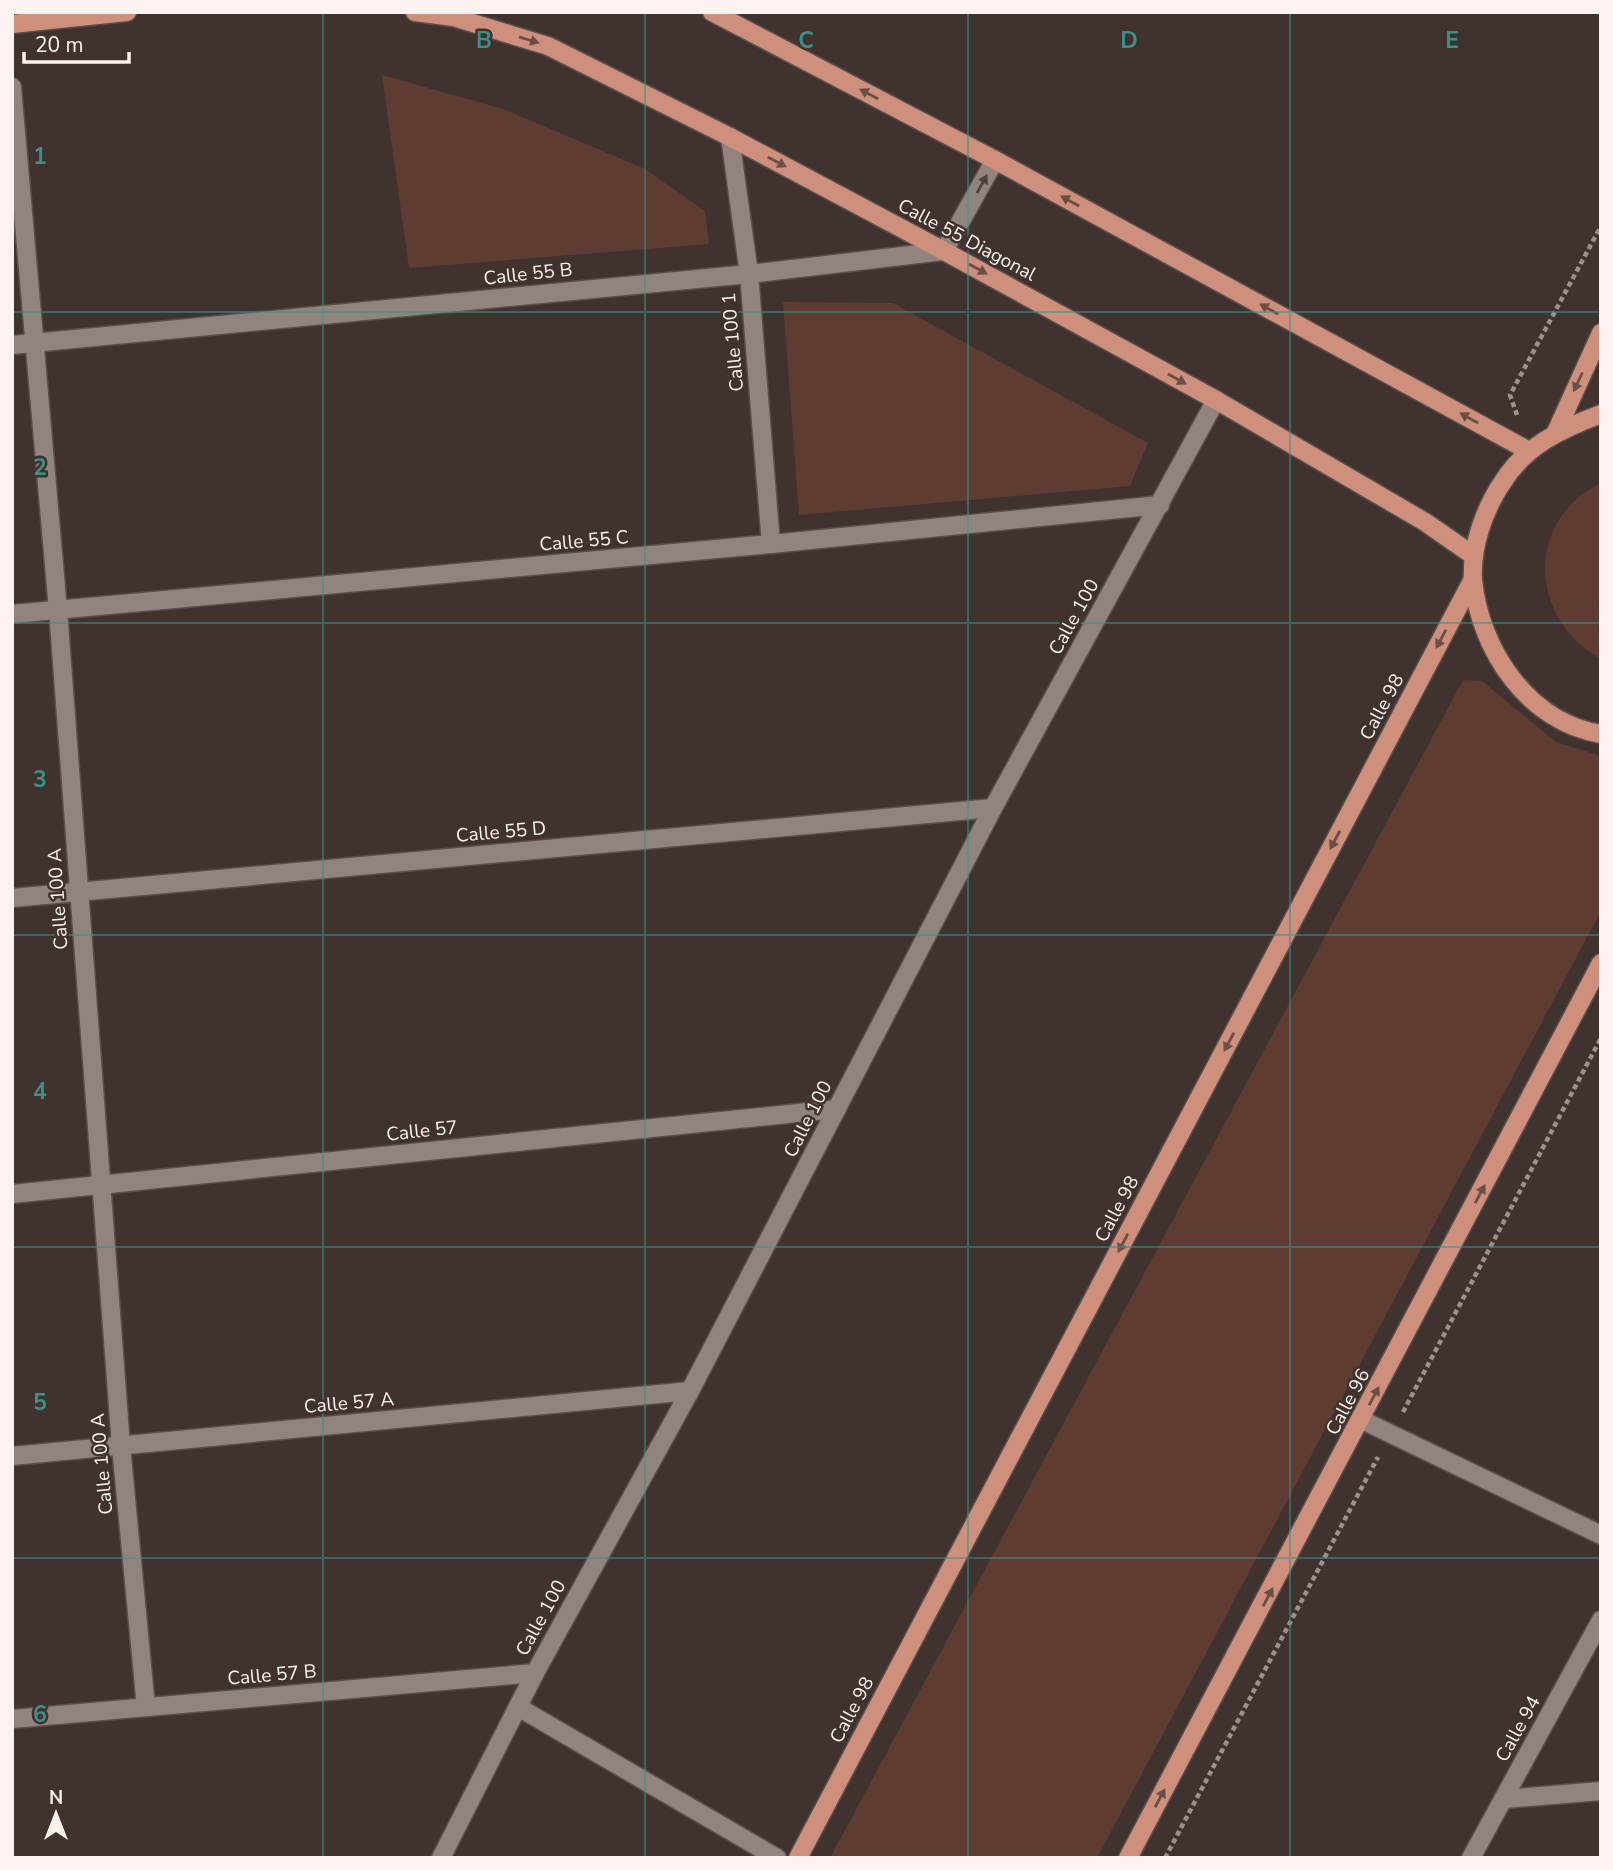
<svg xmlns="http://www.w3.org/2000/svg" width="1613" height="1870" viewBox="0 0 1613 1870" font-family="'Nunito Sans',sans-serif">
  <style>
    .green { fill: #5f3c32 }
    .lines { fill: none; stroke-linecap: round; stroke-linejoin: round }
    .minor-casing { stroke: #5a4e4a; stroke-width: 21 }
    .major-casing { stroke: #5a4e4a; stroke-width: 21 }
    .path { stroke: #9d918d; stroke-width: 4.5; stroke-dasharray: 5 3.5; stroke-linecap: butt }
    .minor { stroke: #93837e; stroke-width: 18 }
    .major { stroke: #ce8f7c; stroke-width: 18 }
    .oneway { fill: #6b4e45 }
    .oneway2 { fill: #51423e }
    .grid { fill: none; stroke: #3e8f88; stroke-width: 2; stroke-opacity: 0.55 }
    .labels { text-anchor: middle; dominant-baseline: central; stroke-width: 5; stroke-linejoin: round; paint-order: stroke }
    .street-label { font-size: 19px; fill: #fcf2ef; stroke: #40322e }
    .grid-label { font-size: 23px; text-anchor: middle; font-weight: bold; fill: #3e8f88; stroke: #40322e; stroke-width: 5; stroke-linejoin: round; paint-order: stroke }
  </style>
  <rect width="100%" height="100%" fill="#40322e"/>
  <!-- green -->
  <g class="green">
    <path d="M 382,75 L 503,109 L 645,169 L 705,211 L 709,244 L 409,268 Z"/>
    <path d="M 783,302 L 893,303 L 1148,443 L 1130,486 L 799,515 Z"/>
    <path d="M 1601,483 L 1601,659 C 1529,620 1524,520 1601,483 Z"/>
    <path d="M 1463,680 L 1482,681 L 1556,742 L 1601,756 L 1601,911 L 1097,1858 L 830,1858 Z"/>
  </g>
  <g class="lines">
    <defs>
      <g id="minor">
        <path d="M 12,87 L 58,610 L 121,1446 L 146,1707"/>
        <path d="M 730,137 L 749,274 L 771,544"/>
        <path d="M 12,345 L 749,274 L 944,251 L 995,160"/>
        <path d="M 12,614 L 771,544 L 1160,505"/>
        <path d="M 12,898 L 993,808"/>
        <path d="M 12,1194 L 837,1109"/>
        <path d="M 1362,1420 L 1601,1535"/>
        <path d="M 12,1456 L 690,1391"/>
        <path d="M 518,1707 L 777,1858"/>
        <path d="M 12,1719 L 535,1673"/>
        <path d="M 1504,1799 L 1601,1791"/>
        <path d="M 441,1858 L 535,1673 L 690,1391 L 993,808 L 1216,400"/>
        <path d="M 1471,1858 L 1601,1620"/>
      </g>
      <g id="major">
        <path d="M 415,12 L 453,17 L 548,46 L 730,137 L 944,251 L 1216,400 L 1425,522 L 1474,556"/>
        <path d="M 712,12 L 995,160 L 1529,451"/>
        <path d="M 12,24 L 127,12"/>
        <path d="M 1601,414 C 1561,429 1525,446 1502,483 C 1484,510 1471,547 1473,580 C 1480,650 1528,722 1601,734"/>
        <path d="M 1556,432 L 1601,333"/>
        <path d="M 798,1858 L 1473,579"/>
        <path d="M 1128,1858 L 1601,963"/>
      </g>
    </defs>
    <!-- minor casing -->
    <use href="#minor" class="minor-casing"/>
    <!-- major casing -->
    <use href="#major" class="major-casing"/>
    <!-- path -->
    <g class="path">
      <path d="M 1517,415 L 1510,395 L 1601,226"/>
      <path d="M 1403,1412 L 1601,1038"/>
      <path d="M 1165,1858 L 1378,1457"/>
    </g>
    <!-- minor -->
    <use href="#minor" class="minor"/>
    <!-- major -->
    <use href="#major" class="major"/>
  </g>
  <!-- one-way arrows -->
  <defs><path id="oneway-solid" d="M-6-.8H1V-3.2L6.5 0L1 3.2V.8H-6Z" transform="scale(1.75)"/></defs>
  <g class="oneway">
    <use href="#oneway-solid" transform="translate(529 40) rotate(17)"/>
    <use href="#oneway-solid" transform="translate(869 94) rotate(-152)"/>
    <use href="#oneway-solid" transform="translate(777 162) rotate(28)"/>
    <use href="#oneway-solid" transform="translate(1070 201) rotate(-151)"/>
    <use href="#oneway-solid" transform="translate(978 269) rotate(29)"/>
    <use href="#oneway-solid" transform="translate(1269 309) rotate(-151)"/>
    <use href="#oneway-solid" transform="translate(1177 379) rotate(29)"/>
    <use href="#oneway-solid" transform="translate(1578 382) rotate(115)"/>
    <use href="#oneway-solid" transform="translate(1469 418) rotate(-151)"/>
    <use href="#oneway-solid" transform="translate(1441 639) rotate(118)"/>
    <use href="#oneway-solid" transform="translate(1335 840) rotate(118)"/>
    <use href="#oneway-solid" transform="translate(1229 1042) rotate(118)"/>
    <use href="#oneway-solid" transform="translate(1480 1194) rotate(-62)"/>
    <use href="#oneway-solid" transform="translate(1123 1243) rotate(118)"/>
    <use href="#oneway-solid" transform="translate(1374 1396) rotate(-62)"/>
    <use href="#oneway-solid" transform="translate(1268 1597) rotate(-62)"/>
    <use href="#oneway-solid" transform="translate(1160 1798) rotate(-62)"/>
  </g>
  <use class="oneway2" href="#oneway-solid" transform="translate(982 184) rotate(-61)"/>
  <!-- grid -->
  <path class="grid" d="M 323,12 L 323,1858M 645,12 L 645,1858M 968,12 L 968,1858M 1290,12 L 1290,1858M 12,312 L 1601,312M 12,623 L 1601,623M 12,935 L 1601,935M 12,1247 L 1601,1247M 12,1558 L 1601,1558"/>
  <g class="labels">
    <!-- street labels -->
    <g class="street-label">
      <text transform="translate(967 240) rotate(28)">Calle 55 Diagonal</text>
      <text transform="translate(528 274) rotate(-6)">Calle 55 B</text>
      <text transform="translate(733 342) rotate(-95)">Calle 100 1</text>
      <text transform="translate(584 541) rotate(-5)">Calle 55 C</text>
      <text transform="translate(1074 617) rotate(-61)">Calle 100</text>
      <text transform="translate(1382 707) rotate(-62)">Calle 98</text>
      <text transform="translate(501 832) rotate(-5)">Calle 55 D</text>
      <text transform="translate(58 899) rotate(-94)">Calle 100 A</text>
      <text transform="translate(808 1119) rotate(-63)">Calle 100</text>
      <text transform="translate(422 1131) rotate(-6)">Calle 57</text>
      <text transform="translate(1117 1209) rotate(-62)">Calle 98</text>
      <text transform="translate(1348 1402) rotate(-62)">Calle 96</text>
      <text transform="translate(349 1403) rotate(-5)">Calle 57 A</text>
      <text transform="translate(102 1464) rotate(-95)">Calle 100 A</text>
      <text transform="translate(541 1618) rotate(-61)">Calle 100</text>
      <text transform="translate(272 1675) rotate(-5)">Calle 57 B</text>
      <text transform="translate(852 1710) rotate(-62)">Calle 98</text>
      <text transform="translate(1518 1729) rotate(-61)">Calle 94</text>
    </g>
  </g>
  <g class="grid-label">
    <text x="484" y="48">B</text>
    <text x="806" y="48">C</text>
    <text x="1129" y="48">D</text>
    <text x="1452" y="48">E</text>
    <text x="40" y="164">1</text>
    <text x="40" y="475">2</text>
    <text x="40" y="787">3</text>
    <text x="40" y="1099">4</text>
    <text x="40" y="1410">5</text>
    <text x="40" y="1722">6</text>
  </g>
  <!-- border -->
  <rect width="1613" height="1870" fill="none" stroke="#fcf2ef" stroke-width="28"/>
  <!-- north arrow -->
  <g transform="translate(56 1814)" stroke="#40322e" stroke-width="5" paint-order="stroke">
  <path d="M0-5L12 26L0 18L-12 26Z" fill="#fcf2ef"/>
  <text y="-10" font-size="19" font-weight="bold" text-anchor="middle" fill="#fcf2ef">N</text>
  </g>
  <!-- scale -->
  <path d="M24 52v10h105v-10" fill="none" stroke="#fcf2ef" stroke-width="3.5"/>
  <text x="35" y="52" font-size="21" fill="#fcf2ef" stroke="#40322e" stroke-width="5" paint-order="stroke">20 m</text>
</svg>
